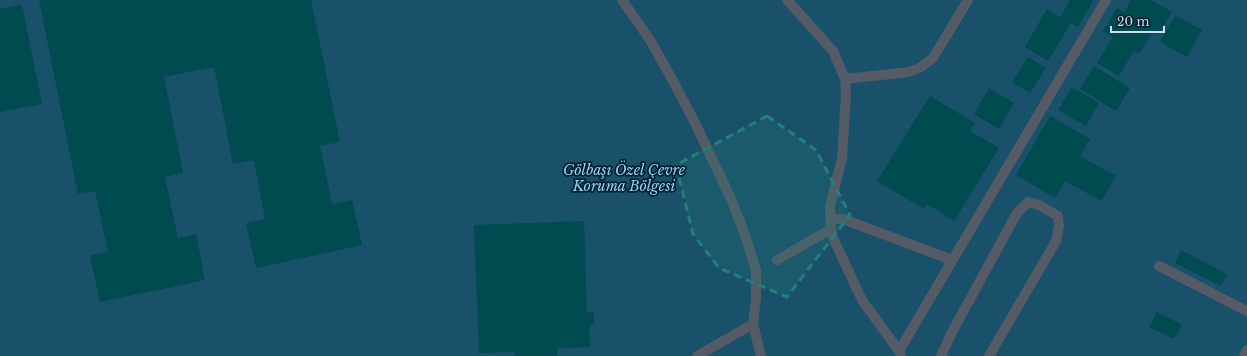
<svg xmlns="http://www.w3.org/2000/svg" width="1247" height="356" viewBox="0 0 1247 356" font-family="'Libre Baskerville',serif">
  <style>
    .green { fill: #19506a }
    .building { fill: #004b4f }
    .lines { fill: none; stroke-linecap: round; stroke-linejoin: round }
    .lane { stroke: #545b67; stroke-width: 10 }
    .street { stroke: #545b67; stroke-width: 10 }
    .marked { fill: #22807a; fill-opacity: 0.2; stroke: #22807a; stroke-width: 3; stroke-dasharray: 8 5; stroke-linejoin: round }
    .labels { text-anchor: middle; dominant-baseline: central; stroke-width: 3.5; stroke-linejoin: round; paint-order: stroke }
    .park-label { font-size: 14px; font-style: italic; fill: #91d3f6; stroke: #001f2e }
  </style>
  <rect width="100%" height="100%" fill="#052938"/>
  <!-- green -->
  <rect class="green" x="0" y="0" width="1247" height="356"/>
  <!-- building -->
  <g class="building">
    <path d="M 39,0 L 311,0 L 340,142 L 320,146 L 332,204 L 352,200 L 362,245 L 256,268 L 246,223 L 265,219 L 254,160 L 233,164 L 214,67 L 164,77 L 183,173 L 165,177 L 178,238 L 196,234 L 205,280 L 100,302 L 90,256 L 108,252 L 95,191 L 78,194 Z"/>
    <path d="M 1070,0 L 1092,0 L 1093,1 L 1078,27 L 1071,23 L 1048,61 L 1025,47 L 1047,9 L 1060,17 Z"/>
    <path d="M 1131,0 L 1151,0 L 1172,12 L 1158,35 L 1153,32 L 1140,53 L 1133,52 L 1119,76 L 1097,63 L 1113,37 L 1103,31 L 1117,8 L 1124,12 Z"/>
    <path d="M 22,5 L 42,104 L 0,112 L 0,9 Z"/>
    <path d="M 1175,15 L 1202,30 L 1187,57 L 1160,42 Z"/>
    <path d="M 1028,57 L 1046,68 L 1030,93 L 1012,82 Z"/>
    <path d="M 1094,66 L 1130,88 L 1116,111 L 1080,89 Z"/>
    <path d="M 1072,87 L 1099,103 L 1086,126 L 1058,110 Z"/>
    <path d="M 989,88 L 1014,103 L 999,129 L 974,114 Z"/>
    <path d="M 930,96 L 975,123 L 970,131 L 999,148 L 954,221 L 927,204 L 924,209 L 877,181 Z"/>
    <path d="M 1050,116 L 1090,139 L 1080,156 L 1116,176 L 1101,201 L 1065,181 L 1055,198 L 1016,175 Z"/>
    <path d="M 584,221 L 587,312 L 594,312 L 594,325 L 589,325 L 590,347 L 557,348 L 557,356 L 515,356 L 514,352 L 479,353 L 474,225 Z"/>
    <path d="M 1181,250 L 1227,274 L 1221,286 L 1175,263 Z"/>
    <path d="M 1157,312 L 1182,325 L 1174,339 L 1149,327 Z"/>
  </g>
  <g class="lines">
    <!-- lane -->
    <g class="lane">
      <path d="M 787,0 L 833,51 L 845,79 L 846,94 L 842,158 L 830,206 L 831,229 L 833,238 L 862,300 L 899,351 L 901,356"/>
      <path d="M 845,79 L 909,72 L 921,67 L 933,58 L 968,0"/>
      <path d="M 830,219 L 843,219 L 952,260"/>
      <path d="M 777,260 L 831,229"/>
      <path d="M 1159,266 L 1247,311"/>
      <path d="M 753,324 L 761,356"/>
      <path d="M 899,351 L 1106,0"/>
      <path d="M 941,356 L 952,332 L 1017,213 L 1028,202 L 1039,205 L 1058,216 L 1059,226 L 1056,241 L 989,356"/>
      <path d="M 1244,356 L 1247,350"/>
    </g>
    <!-- street -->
    <path class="street" d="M 622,0 L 650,40 L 672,79 L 695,123 L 732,201 L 745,235 L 756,270 L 756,298 L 753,324 L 697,356"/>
  </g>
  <!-- marked area -->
  <path class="marked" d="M 767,116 L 816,150 L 850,215 L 787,297 L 719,268 L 693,234 L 676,165 Z"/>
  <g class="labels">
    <!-- park labels -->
    <g class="park-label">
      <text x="624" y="170">Gölbaşı Özel Çevre<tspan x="624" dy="16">Koruma Bölgesi</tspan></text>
    </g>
  </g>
  <!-- scale -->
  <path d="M1111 26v6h53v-6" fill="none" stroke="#ccdee8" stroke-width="2"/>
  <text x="1117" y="26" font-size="12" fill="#ccdee8" stroke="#001f2e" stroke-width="3" paint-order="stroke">20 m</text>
</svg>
